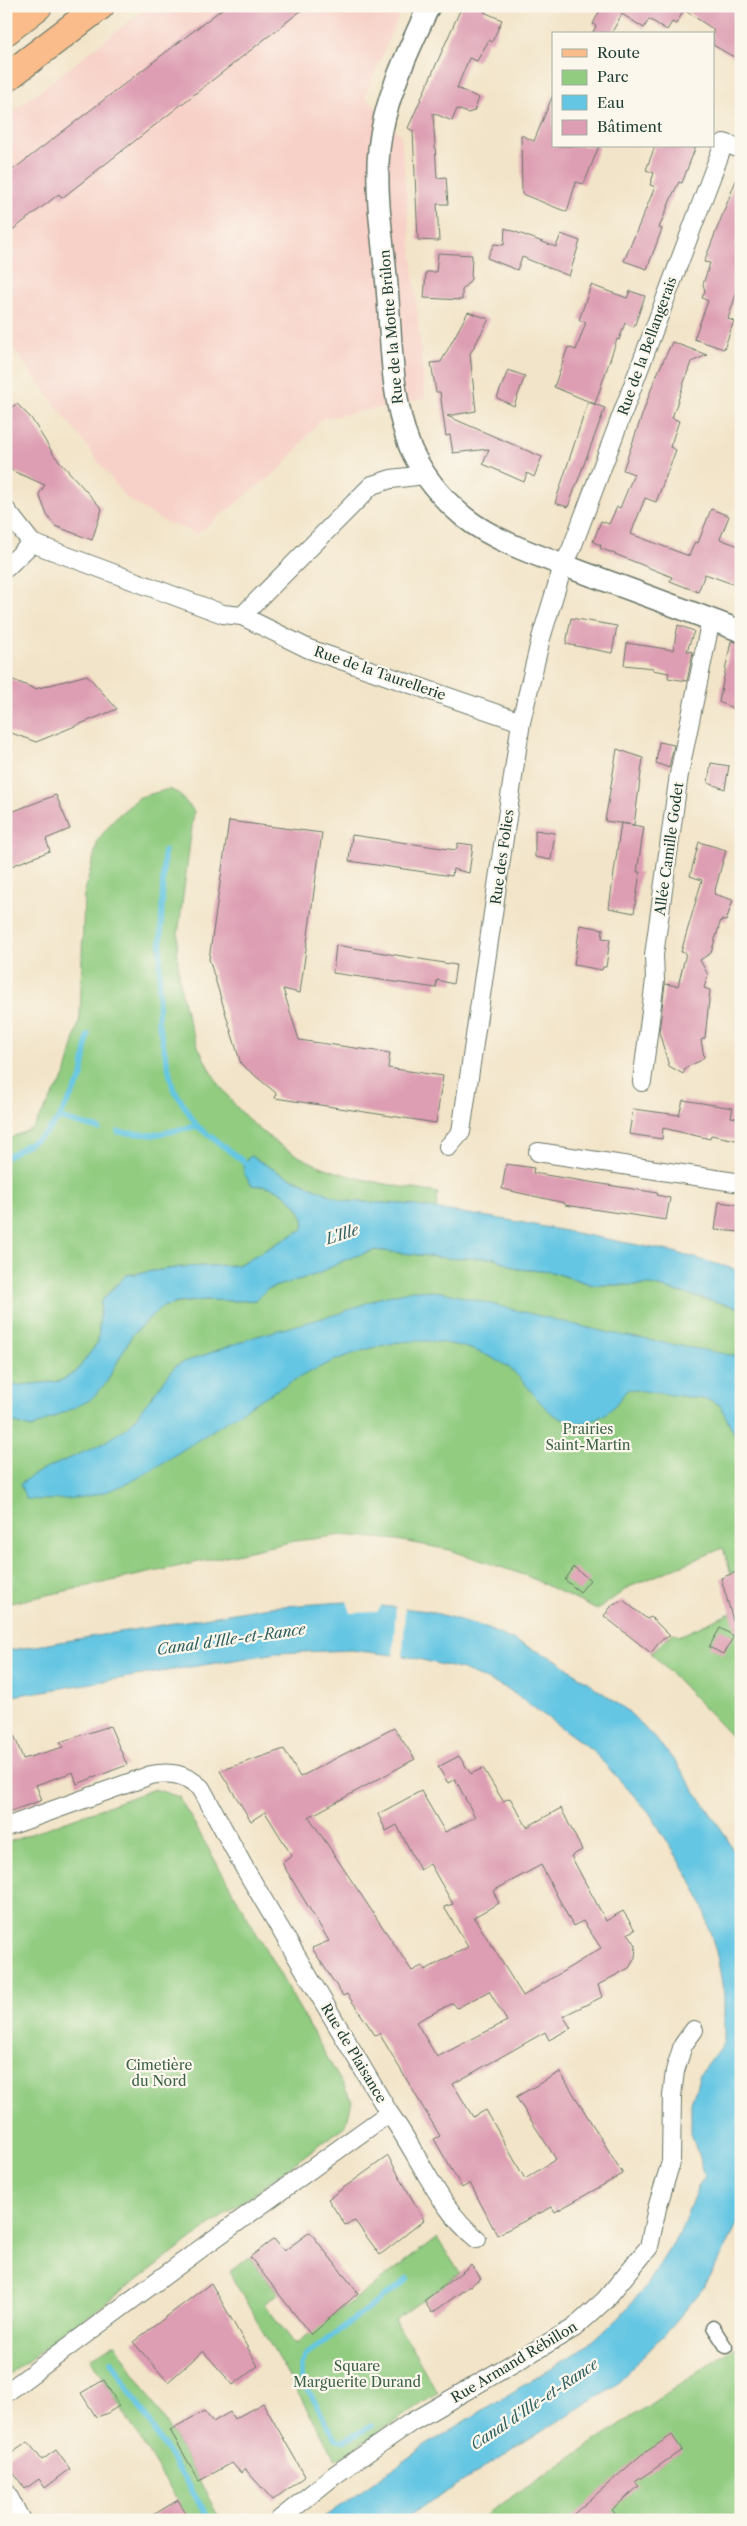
<svg xmlns="http://www.w3.org/2000/svg" width="747" height="2526" viewBox="0 0 747 2526" font-family="'Libre Caslon Text',serif">
  <style>
    .built { fill: #f7d1c8 }
    .green { fill: #91cc81; stroke: #58845a }
    .water { fill: #65c6e3; stroke: #42828c }
    .pier { fill: #f2e4c8 }
    .lines { fill: none; stroke-linecap: round; stroke-linejoin: round }
    .stream { stroke: #65c6e3; stroke-width: 5.5 }
    .building { fill: #dd9db2; fill-rule: evenodd }
    .pedestrian-casing { stroke: #697768; stroke-width: 15 }
    .minor-casing { stroke: #697768; stroke-width: 20 }
    .tertiary-casing { stroke: #697768; stroke-width: 24 }
    .primary-casing { stroke: #697768; stroke-width: 30 }
    .pedestrian { stroke: #fff; stroke-width: 12 }
    .minor { stroke: #fff; stroke-width: 18 }
    .tertiary { stroke: #fff; stroke-width: 21 }
    .primary { stroke: #f9bc8a; stroke-width: 28 }
    .labels { text-anchor: middle; dominant-baseline: central; stroke-width: 4.5; stroke-linejoin: round; paint-order: stroke }
    .street-label { font-size: 14px; fill: #1f3d34; stroke: #fbf7ec }
    .park-label { font-size: 14px; fill: #3c6147; stroke: #fbf7ec }
    .water-label { font-size: 15px; font-style: italic; fill: #305f60; stroke: #fbf7ec }
  </style>
  <rect width="100%" height="100%" fill="#fbf7ec"/>
  <filter id="ink" filterUnits="userSpaceOnUse"><feTurbulence type="fractalNoise" baseFrequency=".02" numOctaves="2"/><feDisplacementMap in="SourceGraphic" scale="10" xChannelSelector="R" yChannelSelector="G"/><feConvolveMatrix kernelMatrix="1 2 1 2 8 2 1 2 1" color-interpolation-filters="sRGB"/></filter>
  <filter id="wash" filterUnits="userSpaceOnUse"><feTurbulence type="fractalNoise" baseFrequency=".0096" numOctaves="4" result="noise"/><feDisplacementMap in="SourceGraphic" scale="20" xChannelSelector="R" yChannelSelector="G"/><feGaussianBlur stdDeviation="1.12" result="paint"/><feColorMatrix in="noise" values="0 0 0 0 0 0 0 0 0 0 0 0 0 0 0 0 0 1.4 0 .05"/><feComposite in="paint" operator="in"/></filter>
  <g filter="url(#wash)">
    <rect width="100%" height="100%" fill="#f2e4c8"/>
    <!-- built -->
    <path class="built" d="M 149,6 L 403,6 L 365,96 L 401,136 L 425,399 L 321,419 L 282,467 L 197,534 L 159,519 L 125,497 L 6,339 L 6,117 Z"/>
    <!-- green -->
    <g class="green">
      <path d="M 169,789 L 178,793 L 194,811 L 178,935 C 172,1037 233,1139 334,1171 C 367,1182 403,1187 438,1193 L 436,1209 L 403,1204 L 344,1201 L 278,1172 L 251,1156 L 252,1185 C 259,1186 270,1186 276,1189 C 291,1198 306,1211 303,1229 L 238,1265 L 182,1267 L 126,1275 L 101,1301 L 98,1342 L 76,1372 L 60,1381 L 13,1386 L 6,1381 L 6,1140 L 33,1128 L 65,1076 L 80,1018 L 84,895 L 98,840 L 116,817 L 140,797 Z"/>
      <path d="M 375,1250 L 446,1258 L 495,1258 L 518,1269 L 552,1272 L 593,1285 L 651,1285 L 741,1308 L 741,1746 L 651,1653 L 673,1633 L 679,1636 L 733,1612 L 741,1606 L 723,1548 L 629,1587 L 597,1610 L 527,1576 L 450,1550 L 397,1540 L 343,1535 L 295,1541 L 6,1604 L 6,1420 L 31,1428 L 106,1383 L 132,1335 L 160,1308 L 177,1303 L 206,1300 L 236,1301 L 256,1300 L 267,1289 L 318,1274 L 347,1259 Z"/>
      <path d="M 154,1789 L 179,1797 L 352,2101 L 346,2125 L 6,2377 L 6,1843 Z"/>
      <path d="M 437,2238 L 460,2273 L 395,2320 L 438,2393 L 336,2460 L 229,2272 L 250,2257 L 278,2293 L 264,2304 L 295,2344 Z"/>
      <path d="M 115,2343 L 170,2430 L 221,2520 L 189,2520 L 91,2358 Z"/>
      <path d="M 741,2344 L 741,2520 L 478,2520 L 725,2354 Z"/>
    </g>
    <!-- water -->
    <g class="water">
      <path d="M 251,1156 L 278,1172 L 344,1201 L 403,1204 L 508,1220 L 674,1252 L 741,1271 L 741,1308 L 651,1285 L 593,1285 L 552,1272 L 518,1269 L 495,1258 L 446,1258 L 375,1250 L 347,1259 L 318,1274 L 267,1289 L 256,1300 L 236,1301 L 206,1300 L 177,1303 L 160,1308 L 132,1335 L 106,1383 L 90,1400 L 31,1428 L 6,1420 L 6,1381 L 13,1386 L 60,1381 L 76,1372 L 98,1342 L 101,1301 L 126,1275 L 182,1267 L 238,1265 L 303,1229 C 307,1211 291,1198 276,1189 C 270,1186 259,1186 252,1185 L 244,1174 L 244,1162 Z"/>
      <path d="M 413,1290 L 443,1292 L 605,1332 L 741,1357 L 741,1447 L 720,1405 L 710,1400 L 628,1389 C 620,1398 613,1410 602,1416 C 584,1428 561,1423 547,1409 C 532,1395 523,1377 505,1365 C 472,1344 426,1336 389,1344 C 312,1359 246,1410 181,1451 C 159,1465 134,1483 108,1491 C 83,1499 53,1501 26,1499 L 20,1484 L 36,1473 L 100,1445 L 129,1426 L 176,1365 L 257,1336 L 341,1313 L 379,1298 Z"/>
      <path d="M 345,1602 L 428,1611 L 481,1626 L 555,1659 L 628,1711 L 661,1745 L 676,1763 L 726,1836 L 741,1867 L 741,2215 L 724,2252 L 701,2291 L 666,2333 L 614,2386 L 402,2520 L 320,2520 L 425,2446 L 587,2346 L 619,2317 L 644,2289 L 680,2232 L 698,2186 L 705,2176 L 691,2133 L 691,2103 L 700,2074 L 724,2042 L 724,1995 L 717,1955 L 701,1901 L 689,1876 L 649,1812 L 592,1750 L 508,1689 L 463,1670 L 410,1657 L 351,1650 L 277,1653 L 6,1697 L 6,1651 L 270,1607 Z"/>
    </g>
    <!-- pier -->
    <g class="pier">
      <path d="M 347,1601 L 382,1605 L 377,1612 L 351,1613 Z"/>
      <path d="M 396,1605 L 405,1606 L 403,1659 L 393,1658 Z"/>
    </g>
    <g class="lines">
      <!-- stream -->
      <g class="stream">
        <path d="M 164,851 L 158,1021 L 173,1088 L 197,1126 L 244,1162"/>
        <path d="M 59,1118 L 82,1077 L 88,1035"/>
        <path d="M 118,1132 L 153,1135 L 197,1126"/>
        <path d="M 6,1157 L 45,1134 L 59,1118 L 99,1129"/>
        <path d="M 111,2361 L 210,2520"/>
        <path d="M 371,2426 L 344,2441 L 335,2438 L 301,2377 L 301,2365 L 305,2356 L 408,2279"/>
      </g>
    </g>
    <g id="blocks">
      <!-- building -->
      <g class="building">
        <path d="M 226,6 L 307,6 L 62,198 L 59,194 L 6,235 L 6,175 Z"/>
        <path d="M 462,6 L 487,6 L 484,12 L 502,20 L 492,42 L 489,40 L 477,61 L 469,58 L 457,88 L 479,98 L 474,111 L 468,113 L 457,109 L 452,121 L 433,113 L 437,178 L 446,177 L 448,204 L 437,204 L 439,241 L 418,240 L 413,131 L 408,128 Z"/>
        <path d="M 602,6 L 741,6 L 741,61 L 713,45 L 713,29 L 684,10 L 676,24 L 672,22 L 667,30 L 649,19 L 644,28 L 622,14 L 611,34 L 592,34 L 596,26 L 593,24 Z"/>
        <path d="M 553,95 L 553,146 L 599,146 L 584,184 L 576,182 L 567,212 L 522,194 L 521,135 L 534,141 Z"/>
        <path d="M 655,146 L 696,146 L 682,183 L 679,182 L 673,194 L 659,228 L 662,229 L 647,269 L 624,261 L 655,187 L 650,185 L 654,173 L 646,170 Z"/>
        <path d="M 740,170 L 741,279 L 728,319 L 734,321 L 724,349 L 694,339 L 708,301 L 702,298 L 705,291 L 703,284 L 710,263 L 704,262 Z"/>
        <path d="M 505,228 L 556,247 L 561,234 L 580,241 L 569,276 L 522,257 L 517,270 L 487,258 L 494,244 L 504,245 Z"/>
        <path d="M 438,253 L 472,255 L 471,279 L 462,290 L 462,300 L 424,298 L 426,272 L 436,272 Z"/>
        <path d="M 591,285 L 627,298 L 630,291 L 645,296 L 634,327 L 625,323 L 619,340 L 617,339 L 595,404 L 554,387 L 568,347 L 576,350 L 586,322 L 579,320 Z"/>
        <path d="M 468,312 L 489,319 L 470,354 L 476,411 L 447,416 L 542,457 L 534,477 L 527,473 L 524,482 L 483,464 L 489,449 L 453,453 L 450,435 L 446,436 L 440,392 L 436,392 L 431,363 L 441,362 Z"/>
        <path d="M 672,342 L 707,355 L 691,362 L 672,418 L 679,421 L 670,447 L 676,450 L 656,502 L 645,498 L 631,534 L 689,556 L 695,542 L 698,543 L 711,509 L 729,516 L 720,539 L 741,547 L 741,587 L 705,574 L 698,592 L 670,581 L 672,577 L 600,548 L 601,545 L 593,542 L 601,521 L 609,524 L 617,507 L 620,508 L 634,474 L 623,470 L 654,381 Z"/>
        <path d="M 508,370 L 525,376 L 514,406 L 497,398 Z"/>
        <path d="M 588,402 L 605,408 L 568,507 L 555,503 Z"/>
        <path d="M 17,404 L 31,418 L 54,455 L 102,509 L 92,540 L 55,526 L 47,515 L 39,494 L 45,485 L 13,471 L 6,463 L 6,410 Z"/>
        <path d="M 571,618 L 617,626 L 612,653 L 566,644 Z"/>
        <path d="M 678,625 L 694,631 L 687,651 L 693,652 L 687,681 L 668,678 L 669,673 L 653,670 L 653,668 L 624,665 L 627,643 L 673,650 Z"/>
        <path d="M 731,641 L 741,643 L 741,688 L 737,710 L 719,702 Z"/>
        <path d="M 87,675 L 117,709 L 36,742 L 6,731 L 6,677 L 35,689 Z"/>
        <path d="M 659,742 L 674,745 L 669,768 L 656,763 Z"/>
        <path d="M 617,749 L 643,758 L 634,825 L 605,821 Z"/>
        <path d="M 711,763 L 729,766 L 725,789 L 708,783 Z"/>
        <path d="M 56,795 L 70,829 L 46,839 L 50,851 L 6,868 L 6,814 Z"/>
        <path d="M 229,821 L 322,833 L 300,993 L 283,989 L 299,1040 L 390,1053 L 388,1068 L 443,1076 L 436,1123 L 275,1098 L 276,1093 L 241,1064 L 209,959 Z"/>
        <path d="M 621,823 L 644,827 L 637,872 L 640,872 L 634,913 L 609,908 Z"/>
        <path d="M 535,830 L 555,833 L 551,860 L 535,857 Z"/>
        <path d="M 352,835 L 456,850 L 458,843 L 473,845 L 469,873 L 453,869 L 452,876 L 349,861 Z"/>
        <path d="M 699,842 L 726,850 L 714,894 L 733,900 L 726,921 L 721,920 L 711,953 L 700,960 L 708,975 L 704,988 L 710,990 L 705,1038 L 701,1040 L 704,1057 L 700,1061 L 686,1067 L 683,1074 L 669,1066 L 659,1032 L 665,984 L 678,986 L 686,953 L 681,952 L 702,880 L 690,876 Z"/>
        <path d="M 580,925 L 603,929 L 602,938 L 610,939 L 606,967 L 603,967 L 602,970 L 574,965 Z"/>
        <path d="M 336,945 L 456,965 L 453,984 L 437,980 L 436,988 L 333,973 Z"/>
        <path d="M 683,1100 L 733,1108 L 731,1117 L 741,1119 L 741,1141 L 711,1135 L 710,1139 L 663,1128 L 662,1139 L 629,1134 L 633,1109 L 679,1115 Z"/>
        <path d="M 506,1164 L 534,1168 L 533,1173 L 658,1193 L 657,1195 L 670,1198 L 666,1220 L 565,1205 L 565,1203 L 502,1189 Z"/>
        <path d="M 719,1202 L 741,1205 L 741,1232 L 715,1230 Z"/>
        <path d="M 574,1567 L 590,1580 L 580,1592 L 565,1580 Z"/>
        <path d="M 741,1570 L 741,1631 L 736,1631 L 721,1578 Z"/>
        <path d="M 623,1600 L 647,1619 L 651,1617 L 670,1636 L 661,1640 L 651,1653 L 604,1616 L 613,1604 Z"/>
        <path d="M 720,1628 L 734,1636 L 723,1654 L 709,1647 Z"/>
        <path d="M 8,1718 L 23,1759 L 63,1747 L 60,1742 L 110,1726 L 127,1765 L 77,1784 L 73,1772 L 36,1785 L 42,1800 L 6,1813 L 6,1719 Z"/>
        <path d="M 394,1728 L 415,1759 L 309,1817 L 412,1971 L 422,1966 L 425,1970 L 468,1947 L 444,1907 L 453,1904 L 430,1864 L 420,1870 L 397,1825 L 386,1831 L 378,1814 L 421,1791 L 445,1832 L 475,1817 L 455,1779 L 448,1783 L 438,1767 L 459,1756 L 471,1774 L 483,1768 L 503,1801 L 510,1798 L 527,1827 L 561,1808 L 582,1850 L 571,1856 L 606,1921 L 623,1911 L 635,1930 L 628,1933 L 636,1945 L 635,1958 L 629,1968 L 598,1985 L 602,1997 L 563,2016 L 571,2028 L 549,2040 L 545,2032 L 453,2084 L 473,2117 L 486,2110 L 525,2179 L 556,2159 L 516,2097 L 560,2072 L 623,2174 L 555,2212 L 552,2207 L 497,2235 L 470,2183 L 462,2188 L 434,2139 L 440,2136 L 379,2033 L 375,2035 L 347,1994 L 343,1996 L 312,1948 L 329,1941 L 282,1863 L 292,1856 L 265,1812 L 251,1821 L 220,1771 L 284,1749 L 300,1777 ZM 541,1865 L 573,1926 L 583,1921 L 601,1948 L 523,1996 L 474,1917 L 499,1903 L 493,1891 ZM 489,1991 L 507,2021 L 437,2057 L 416,2022 L 453,2003 L 457,2008 Z"/>
        <path d="M 388,2156 L 424,2220 L 380,2255 L 355,2221 L 345,2225 L 328,2199 Z"/>
        <path d="M 310,2232 L 358,2293 L 311,2335 L 250,2257 L 274,2239 L 284,2251 Z"/>
        <path d="M 471,2265 L 481,2278 L 432,2313 L 424,2301 Z"/>
        <path d="M 211,2283 L 258,2366 L 233,2385 L 203,2351 L 168,2382 L 133,2342 Z"/>
        <path d="M 104,2380 L 119,2406 L 106,2414 L 96,2417 L 81,2393 Z"/>
        <path d="M 263,2403 L 305,2476 L 273,2500 L 245,2469 L 241,2473 L 232,2463 L 199,2481 L 170,2430 L 204,2411 L 213,2422 L 230,2412 L 234,2419 Z"/>
        <path d="M 672,2435 L 682,2450 L 635,2482 L 639,2486 L 612,2510 L 621,2520 L 567,2520 L 641,2455 Z"/>
        <path d="M 28,2442 L 42,2460 L 56,2450 L 70,2469 L 45,2488 L 39,2479 L 25,2489 L 6,2462 L 6,2457 Z"/>
        <path d="M 178,2500 L 187,2514 L 177,2520 L 145,2520 Z"/>
      </g>
    </g>
  </g>
  <g filter="url(#ink)">
    <use href="#blocks" fill-opacity="0" stroke="#697768" stroke-width="1"/>
    <g class="lines">
      <defs>
        <path id="pedestrian" d="M 713,2327 L 726,2347"/>
        <g id="minor">
          <path d="M 6,510 L 32,543 L 223,614 L 242,616 L 372,485 L 391,479 L 425,475"/>
          <path d="M 6,568 L 32,543"/>
          <path d="M 242,616 L 309,649 L 521,722"/>
          <path d="M 642,1082 L 655,980 L 654,955 L 679,774 L 711,619"/>
          <path d="M 448,1147 L 461,1132 L 521,722 L 541,638 L 563,566 L 571,550 L 724,143 L 741,149"/>
          <path d="M 538,1152 L 741,1183"/>
          <path d="M 6,1827 L 151,1775 C 171,1771 185,1774 201,1788 L 245,1869 L 389,2113 L 207,2244 L 6,2393"/>
          <path d="M 389,2113 C 419,2154 438,2208 477,2239"/>
          <path d="M 6,2492 L 21,2520"/>
          <path d="M 279,2520 L 336,2474 L 410,2423 L 574,2328 L 605,2300 L 649,2247 L 657,2208 L 671,2162 L 672,2096 L 675,2071 L 683,2045 L 694,2030"/>
        </g>
        <path id="tertiary" d="M 429,6 C 408,51 384,100 379,149 C 375,190 382,235 386,276 C 392,332 389,394 410,447 C 422,474 441,498 464,517 C 495,542 545,558 582,572 C 635,591 688,611 741,631"/>
        <g id="primary">
          <path d="M 6,31 L 38,6"/>
          <path d="M 6,78 L 100,6"/>
        </g>
      </defs>
      <!-- pedestrian casing -->
      <use href="#pedestrian" class="pedestrian-casing"/>
      <!-- minor casing -->
      <use href="#minor" class="minor-casing"/>
      <!-- tertiary casing -->
      <use href="#tertiary" class="tertiary-casing"/>
      <!-- primary casing -->
      <use href="#primary" class="primary-casing"/>
      <!-- pedestrian -->
      <use href="#pedestrian" class="pedestrian"/>
      <!-- minor -->
      <use href="#minor" class="minor"/>
      <!-- tertiary -->
      <use href="#tertiary" class="tertiary"/>
      <!-- primary -->
      <use href="#primary" class="primary"/>
    </g>
  </g>
  <g class="labels">
    <!-- street labels -->
    <g class="street-label">
      <text transform="translate(391 327) rotate(-95)">Rue de la Motte Brûlon</text>
      <text transform="translate(647 346) rotate(-70)">Rue de la Bellangerais</text>
      <text transform="translate(380 673) rotate(19)">Rue de la Taurellerie</text>
      <text transform="translate(669 849) rotate(-82)">Allée Camille Godet</text>
      <text transform="translate(502 857) rotate(-82)">Rue des Folies</text>
      <text transform="translate(354 2053) rotate(59)">Rue de Plaisance</text>
      <text transform="translate(514 2362) rotate(-31)">Rue Armand Rébillon</text>
    </g>
    <!-- park labels -->
    <g class="park-label">
      <text x="588" y="1429">Prairies<tspan x="588" dy="16">Saint-Martin</tspan></text>
      <text x="159" y="2065">Cimetière<tspan x="159" dy="16">du Nord</tspan></text>
      <text x="357" y="2366">Square<tspan x="357" dy="16">Marguerite Durand</tspan></text>
    </g>
    <!-- water labels -->
    <g class="water-label">
      <text transform="translate(342 1234) rotate(-18)">L'Ille</text>
      <text transform="translate(231 1639) rotate(-8)">Canal d'Ille-et-Rance</text>
      <text transform="translate(534 2404) rotate(-34)">Canal d'Ille-et-Rance</text>
    </g>
  </g>
  <!-- margin -->
  <rect width="747" height="2526" fill="none" stroke="#fbf7ec" stroke-width="25"/>
  <!-- legend -->
  <rect x="552" y="32" width="162" height="115" fill="#fbf7ec" stroke="#a3ada2"/>
  <rect x="562" y="49" width="25" height="8" fill="#f9bc8a" stroke="#a3ada2"/>
  <text x="597" y="58" font-size="15" fill="#1f3d34">Route</text>
  <rect x="562" y="70" width="25" height="15" fill="#91cc81" stroke="#a3ada2"/>
  <text x="597" y="82" font-size="15" fill="#1f3d34">Parc</text>
  <rect x="562" y="95" width="25" height="15" fill="#65c6e3" stroke="#a3ada2"/>
  <text x="597" y="108" font-size="15" fill="#1f3d34">Eau</text>
  <rect x="562" y="120" width="25" height="15" fill="#dd9db2" stroke="#a3ada2"/>
  <text x="597" y="132" font-size="15" fill="#1f3d34">Bâtiment</text>
</svg>
